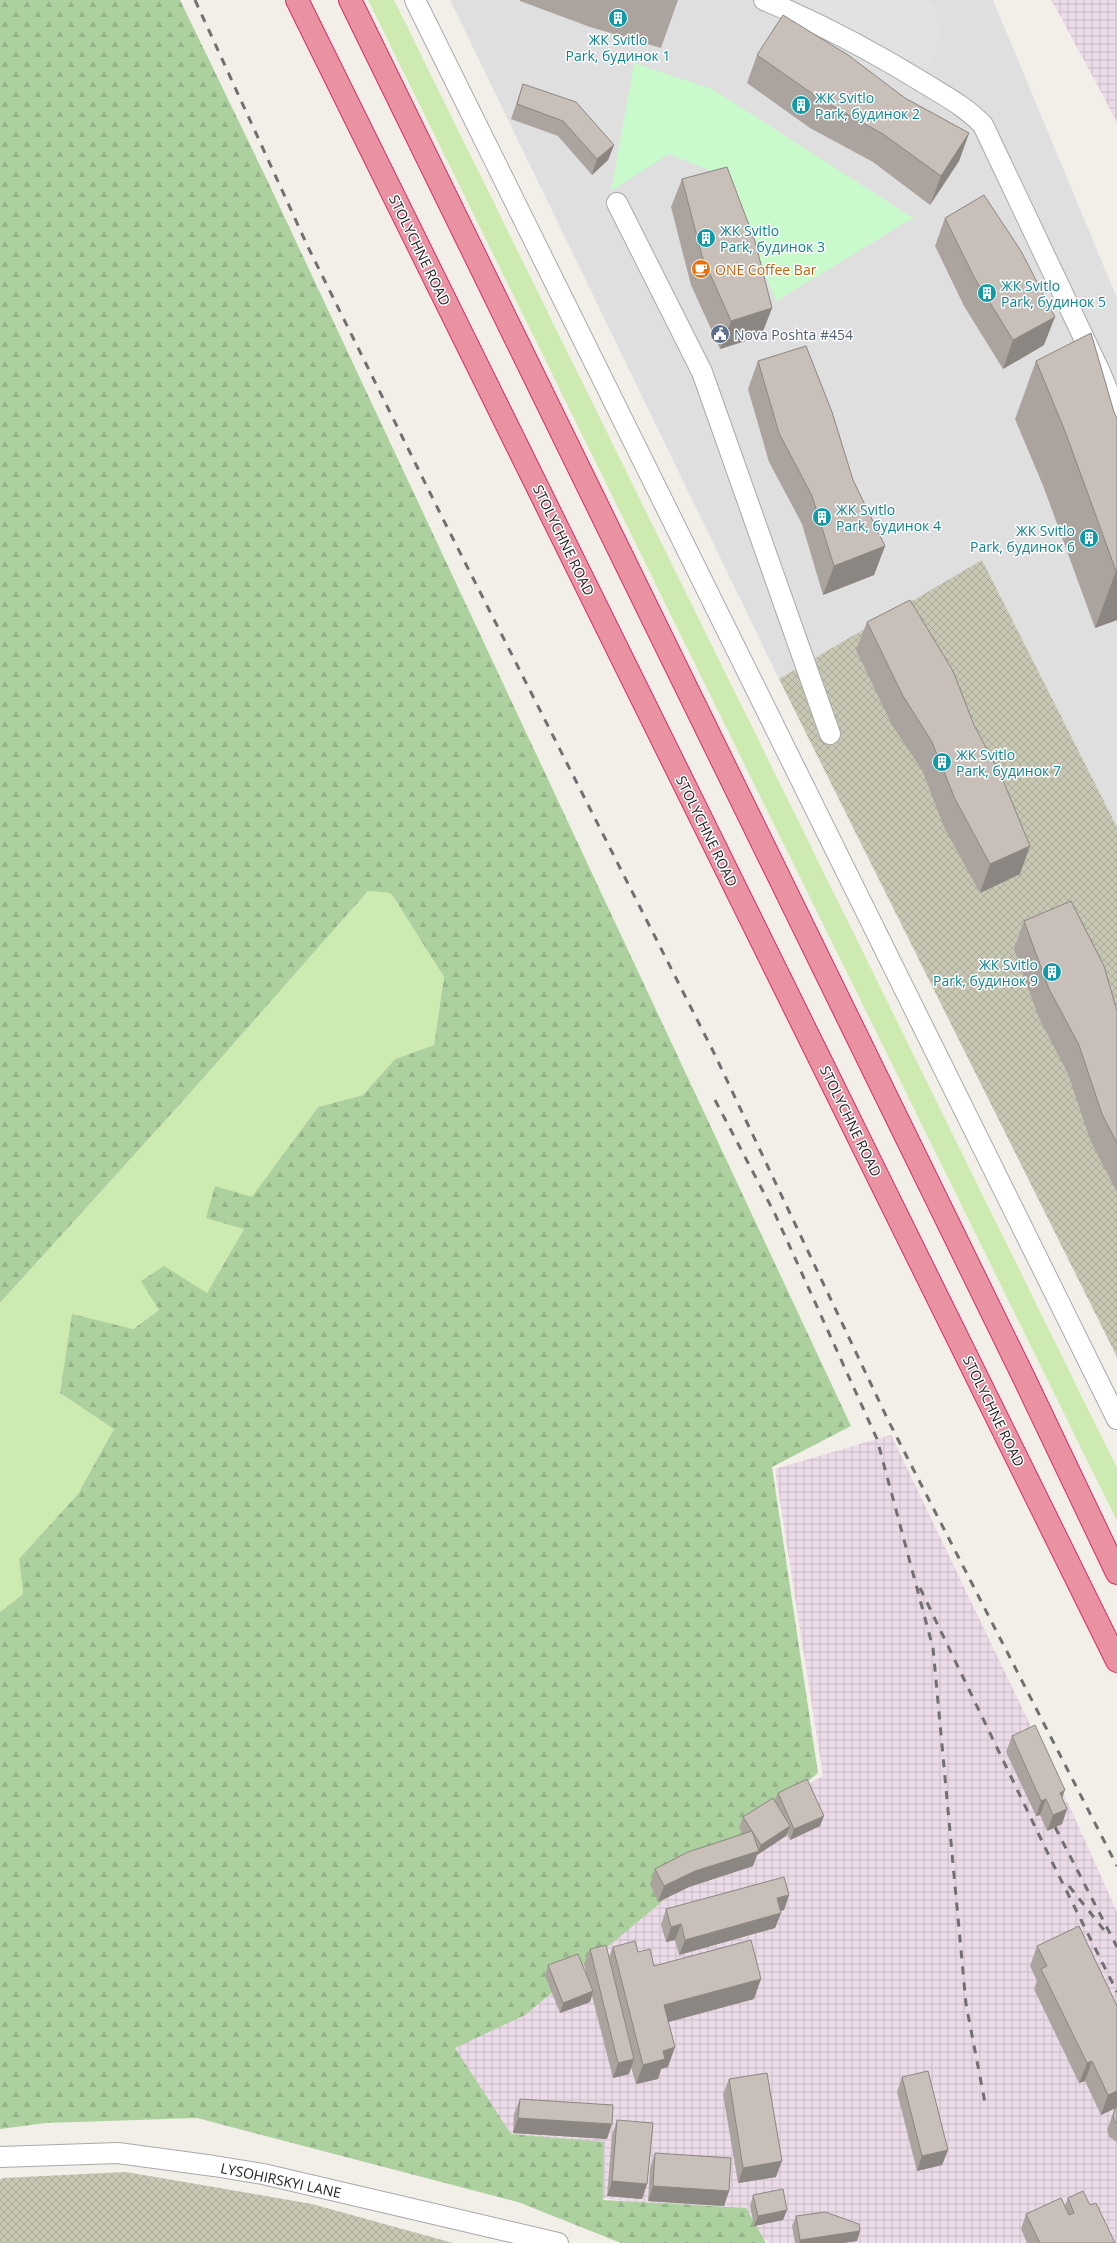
<svg xmlns="http://www.w3.org/2000/svg" width="1117" height="2243" viewBox="0 0 1117 2243" font-family="'Open Sans',sans-serif">
  <style>
    .residential { fill: #e0dfdf }
    .industrial { fill: url(#industrial-grid) }
    .construction { fill: url(#construction-cross-hatch) }
    .grass { fill: #cdebb0 }
    .forest { fill: url(#forest-firs) }
    .park { fill: #c8facc }
    .parking { fill: #e2e2e2 }
    .lines { fill: none; stroke-linecap: round; stroke-linejoin: round }
    .minor-casing { stroke: #a9a9a9; stroke-width: 22 }
    .highway-casing { stroke: #dc2a67; stroke-width: 24 }
    .minor { stroke: #fff; stroke-width: 20 }
    .highway { stroke: #e892a2; stroke-width: 22 }
    .rail { stroke: #707070; stroke-width: 3; stroke-dasharray: 8 8; stroke-linecap: butt }
    .wall { fill: #aba49e }
    .shaded-wall { fill: #8b8681 }
    .building { fill: #c7bfb8; stroke: #8b8681 }
    .labels { text-anchor: middle; dominant-baseline: central; stroke-width: 3; stroke-linejoin: round; paint-order: stroke }
    .culture-label { font-size: 14px; fill: #0d838f; stroke: #fff; text-anchor: start }
    .street-label { font-size: 14px; fill: #222; stroke: #fff }
    .food-label { font-size: 14px; fill: #c56008; stroke: #fff; text-anchor: start }
    .service-label { font-size: 14px; fill: #4e5e75; stroke: #fff; text-anchor: start }
  </style>
  <defs>
    <pattern id="industrial-grid" width="8" height="8" patternUnits="userSpaceOnUse"><rect width="8" height="8" fill="#ebdbe8"/><path d="M0 4h8M4 0v8" fill="none" stroke="#c9bcc7"/></pattern>
    <pattern id="construction-cross-hatch" width="8" height="8" patternUnits="userSpaceOnUse"><rect width="8" height="8" fill="#c7c7b4"/><path d="M0 0l8 8M0 8l8-8" fill="none" stroke="#abab9a"/></pattern>
    <pattern id="forest-firs" width="22" height="20" patternUnits="userSpaceOnUse"><rect width="22" height="20" fill="#add19e"/><path d="M5 1l3.5 6h-7zM16 11l3.5 6h-7z" fill="#95b388"/></pattern>
  </defs>
  <rect width="100%" height="100%" fill="#f2efe9"/>
  <!-- residential -->
  <path class="residential" d="M 450,0 L 993,0 L 1117,298 L 1117,827 L 982,561 L 779,679 Z"/>
  <!-- industrial -->
  <g class="industrial">
    <path d="M 1051,0 L 1117,0 L 1117,122 L 1057,10 Z"/>
    <path d="M 891,1435 L 1073,1814 L 1117,1912 L 1117,2243 L 769,2243 L 742,2218 L 485,2181 L 302,2052 L 823,1776 L 775,1469 Z"/>
  </g>
  <!-- construction -->
  <g class="construction">
    <path d="M 982,560 L 1117,827 L 1117,1357 L 779,679 Z"/>
    <path d="M 126,2172 L 312,2204 L 453,2243 L 0,2243 L 0,2180 L 3,2178 Z"/>
  </g>
  <!-- grass -->
  <g class="grass">
    <path d="M 368,0 L 394,0 L 1117,1468 L 1117,1521 Z"/>
    <path d="M 368,891 L 391,893 L 444,977 L 434,1045 L 395,1059 L 363,1095 L 318,1107 L 252,1198 L 244,1229 L 207,1293 L 159,1310 L 132,1329 L 60,1393 L 115,1429 L 78,1494 L 19,1559 L 23,1594 L 0,1612 L 0,1303 L 191,1092 Z"/>
  </g>
  <!-- forest -->
  <path class="forest" d="M 0,0 L 180,0 L 269,184 L 851,1426 L 772,1467 L 818,1773 L 525,2015 L 455,2048 L 511,2134 L 604,2142 L 603,2200 L 746,2208 L 766,2243 L 621,2243 L 518,2202 L 197,2118 L 46,2123 L 0,2129 L 0,1612 L 23,1594 L 19,1559 L 78,1494 L 114,1429 L 60,1393 L 72,1314 L 133,1329 L 159,1310 L 141,1281 L 164,1266 L 207,1293 L 244,1229 L 206,1218 L 215,1186 L 252,1197 L 318,1107 L 363,1095 L 395,1059 L 434,1045 L 444,977 L 391,893 L 368,891 L 191,1092 L 0,1303 Z"/>
  <!-- park -->
  <path class="park" d="M 634,63 L 712,89 L 913,218 L 776,301 L 722,175 L 669,154 L 611,191 Z"/>
  <!-- parking -->
  <path class="parking" d="M 792,0 L 927,0 L 935,9 L 939,31 L 936,53 L 928,69 Z"/>
  <g class="lines">
    <defs>
      <g id="minor">
        <path d="M 415,0 L 1117,1419"/>
        <path d="M 764,0 C 819,23 872,51 924,83 C 945,96 966,107 983,125 L 1100,372 L 1117,414"/>
        <path d="M 617,203 L 702,372 L 830,734"/>
        <path d="M 0,2157 L 118,2153 L 214,2166 L 263,2174 L 558,2243"/>
      </g>
      <g id="highway">
        <path d="M 297,0 L 1117,1661"/>
        <path d="M 350,0 L 1025,1380 L 1117,1573"/>
      </g>
    </defs>
    <!-- minor casing -->
    <use href="#minor" class="minor-casing"/>
    <!-- highway casing -->
    <use href="#highway" class="highway-casing"/>
    <!-- minor -->
    <use href="#minor" class="minor"/>
    <!-- highway -->
    <use href="#highway" class="highway"/>
    <!-- rail -->
    <g class="rail">
      <path d="M 195,0 L 308,247 L 444,521 L 714,1053 L 888,1420 L 1117,1866"/>
      <path d="M 715,1100 L 775,1214 L 877,1439 L 933,1648 L 966,2004 L 986,2108"/>
      <path d="M 920,1588 L 1054,1866 L 1117,1992"/>
      <path d="M 1055,1827 L 1117,1947"/>
      <path d="M 1069,1886 L 1104,1930"/>
    </g>
  </g>
  <!-- wall -->
  <g class="wall">
    <path d="M 520,0 L 678,0 L 661,48 L 590,27 L 520,1 Z"/>
    <path d="M 757,55 L 905,98 L 969,133 L 959,161 L 930,205 L 873,162 L 810,128 L 747,83 Z"/>
    <path d="M 523,84 L 614,145 L 608,160 L 592,175 L 558,136 L 511,119 Z"/>
    <path d="M 682,179 L 772,308 L 761,336 L 720,349 L 691,285 L 671,207 Z"/>
    <path d="M 945,218 L 1044,345 L 1003,369 L 964,306 L 935,246 Z"/>
    <path d="M 758,361 L 853,480 L 885,546 L 874,575 L 823,595 L 802,524 L 769,462 L 748,389 Z"/>
    <path d="M 1036,361 L 1114,412 L 1117,620 L 1095,628 L 1044,488 L 1015,419 Z"/>
    <path d="M 867,622 L 1020,874 L 980,893 L 944,827 L 922,770 L 892,725 L 856,650 Z"/>
    <path d="M 1024,921 L 1117,1011 L 1117,1192 L 1091,1142 L 1068,1074 L 1039,1018 L 1014,949 Z"/>
    <path d="M 1012,1736 L 1062,1798 L 1067,1809 L 1062,1824 L 1047,1831 L 1040,1815 L 1036,1816 L 1006,1752 Z"/>
    <path d="M 778,1793 L 820,1826 L 790,1840 L 787,1833 L 786,1836 L 757,1855 L 753,1866 L 689,1887 L 658,1902 L 650,1884 L 655,1869 L 743,1834 L 739,1827 L 743,1817 L 774,1801 Z"/>
    <path d="M 789,1895 L 784,1910 L 780,1911 L 781,1913 L 775,1928 L 679,1955 L 675,1940 L 666,1942 L 661,1925 L 666,1909 Z"/>
    <path d="M 1037,1946 L 1117,2006 L 1117,2142 L 1109,2137 L 1107,2130 L 1115,2108 L 1101,2115 L 1085,2081 L 1079,2083 L 1034,1989 L 1037,1981 L 1030,1966 Z"/>
    <path d="M 613,1947 L 638,1952 L 654,1966 L 754,1999 L 669,2022 L 668,2067 L 661,2069 L 658,2079 L 636,2084 L 631,2067 L 629,2074 L 613,2078 L 592,1996 L 590,2002 L 560,2013 L 545,1976 L 548,1965 L 586,1973 L 584,1964 L 590,1949 L 609,1957 Z"/>
    <path d="M 902,2077 L 948,2150 L 942,2165 L 917,2171 L 897,2092 Z"/>
    <path d="M 729,2079 L 776,2177 L 738,2183 L 723,2094 Z"/>
    <path d="M 520,2099 L 607,2139 L 513,2133 L 514,2114 Z"/>
    <path d="M 617,2120 L 647,2184 L 642,2199 L 607,2196 L 612,2135 Z"/>
    <path d="M 655,2153 L 729,2191 L 724,2206 L 648,2201 L 650,2168 Z"/>
    <path d="M 753,2195 L 787,2210 L 783,2220 L 754,2226 L 750,2206 Z"/>
    <path d="M 1068,2198 L 1090,2205 L 1115,2243 L 1027,2243 L 1021,2229 L 1026,2214 L 1065,2206 Z"/>
    <path d="M 796,2216 L 860,2231 L 857,2241 L 843,2243 L 795,2243 L 792,2226 Z"/>
  </g>
  <!-- shaded-wall -->
  <g class="shaded-wall">
    <path d="M 969,133 L 959,161 L 930,205 L 941,176 Z"/>
    <path d="M 614,145 L 608,160 L 592,175 L 597,159 Z"/>
    <path d="M 772,308 L 761,336 L 720,349 L 731,321 Z"/>
    <path d="M 1055,317 L 1044,345 L 1003,369 L 1013,340 Z"/>
    <path d="M 885,546 L 874,575 L 823,595 L 834,566 Z"/>
    <path d="M 1116,571 L 1117,571 L 1117,620 L 1095,628 Z"/>
    <path d="M 1030,846 L 1020,874 L 980,893 L 990,864 Z"/>
    <path d="M 1065,1790 L 1059,1806 L 1060,1793 Z"/>
    <path d="M 1046,1799 L 1040,1815 L 1036,1816 L 1041,1801 Z"/>
    <path d="M 1067,1809 L 1062,1824 L 1047,1831 L 1053,1815 Z"/>
    <path d="M 824,1816 L 820,1826 L 790,1840 L 794,1829 Z"/>
    <path d="M 790,1826 L 786,1836 L 757,1855 L 753,1866 L 689,1887 L 658,1902 L 664,1886 L 695,1871 L 758,1851 L 761,1845 Z"/>
    <path d="M 789,1895 L 784,1910 L 771,1913 L 777,1898 Z"/>
    <path d="M 781,1913 L 775,1928 L 679,1955 L 685,1940 Z"/>
    <path d="M 681,1924 L 675,1940 L 666,1942 L 671,1927 Z"/>
    <path d="M 761,1979 L 754,1999 L 657,2025 L 664,2005 Z"/>
    <path d="M 593,1991 L 590,2002 L 560,2013 L 563,2003 Z"/>
    <path d="M 675,2047 L 668,2067 L 661,2069 L 658,2079 L 636,2084 L 643,2065 L 663,2051 Z"/>
    <path d="M 634,2059 L 629,2074 L 613,2078 L 618,2063 Z"/>
    <path d="M 1092,2061 L 1085,2081 L 1079,2083 L 1087,2063 Z"/>
    <path d="M 1117,2091 L 1117,2105 L 1116,2108 L 1101,2115 L 1108,2095 Z"/>
    <path d="M 518,2118 L 612,2124 L 607,2139 L 513,2133 Z"/>
    <path d="M 948,2150 L 942,2165 L 917,2171 L 922,2156 Z"/>
    <path d="M 782,2161 L 776,2177 L 738,2183 L 743,2168 Z"/>
    <path d="M 612,2181 L 647,2184 L 642,2199 L 607,2196 Z"/>
    <path d="M 653,2186 L 729,2191 L 724,2206 L 648,2201 Z"/>
    <path d="M 787,2210 L 783,2220 L 754,2226 L 758,2216 Z"/>
    <path d="M 860,2231 L 857,2241 L 843,2243 L 799,2243 L 800,2240 Z"/>
  </g>
  <!-- building -->
  <g class="building">
    <path d="M 783,15 L 848,55 L 905,98 L 969,133 L 941,176 L 883,134 L 820,99 L 757,55 Z"/>
    <path d="M 523,84 L 576,102 L 614,145 L 597,159 L 563,121 L 517,104 Z"/>
    <path d="M 727,167 L 755,241 L 772,308 L 731,321 L 702,256 L 682,179 Z"/>
    <path d="M 984,195 L 1021,251 L 1055,317 L 1013,340 L 974,277 L 945,218 Z"/>
    <path d="M 1091,333 L 1114,412 L 1117,418 L 1117,571 L 1116,571 L 1065,431 L 1036,361 Z"/>
    <path d="M 806,346 L 832,412 L 853,480 L 885,546 L 834,566 L 812,496 L 779,433 L 758,361 Z"/>
    <path d="M 910,600 L 953,671 L 974,725 L 1002,778 L 1030,846 L 990,864 L 955,799 L 932,742 L 903,696 L 867,622 Z"/>
    <path d="M 1071,901 L 1104,966 L 1117,1011 L 1117,1143 L 1102,1114 L 1079,1045 L 1049,989 L 1024,921 Z"/>
    <path d="M 1035,1725 L 1065,1790 L 1060,1793 L 1067,1809 L 1053,1815 L 1046,1799 L 1041,1801 L 1012,1736 Z"/>
    <path d="M 807,1779 L 824,1816 L 794,1829 L 778,1793 Z"/>
    <path d="M 773,1798 L 790,1826 L 761,1845 L 743,1817 Z"/>
    <path d="M 752,1831 L 759,1851 L 695,1871 L 664,1886 L 655,1869 L 688,1852 Z"/>
    <path d="M 784,1877 L 789,1895 L 777,1898 L 781,1913 L 685,1940 L 681,1924 L 671,1927 L 666,1909 Z"/>
    <path d="M 1079,1926 L 1117,2006 L 1117,2091 L 1108,2095 L 1092,2061 L 1087,2063 L 1041,1969 L 1047,1966 L 1037,1946 Z"/>
    <path d="M 751,1940 L 761,1979 L 664,2005 L 675,2047 L 663,2051 L 665,2059 L 643,2065 L 613,1947 L 635,1941 L 638,1952 L 650,1949 L 654,1966 Z"/>
    <path d="M 606,1945 L 634,2059 L 618,2063 L 590,1949 Z"/>
    <path d="M 578,1954 L 593,1991 L 563,2003 L 548,1965 Z"/>
    <path d="M 928,2071 L 948,2150 L 922,2156 L 902,2077 Z"/>
    <path d="M 767,2073 L 782,2161 L 743,2168 L 729,2079 Z"/>
    <path d="M 520,2099 L 613,2105 L 612,2124 L 518,2118 Z"/>
    <path d="M 1117,2104 L 1117,2123 L 1115,2122 L 1113,2115 Z"/>
    <path d="M 617,2120 L 653,2123 L 647,2184 L 612,2181 Z"/>
    <path d="M 655,2153 L 731,2158 L 729,2191 L 653,2186 Z"/>
    <path d="M 783,2189 L 787,2210 L 758,2216 L 753,2195 Z"/>
    <path d="M 1083,2191 L 1090,2205 L 1096,2203 L 1115,2243 L 1040,2243 L 1026,2214 L 1061,2198 L 1069,2215 L 1074,2213 L 1068,2198 Z"/>
    <path d="M 825,2212 L 859,2224 L 860,2231 L 800,2240 L 796,2216 Z"/>
  </g>
  <!-- icons -->
  <defs>
    <symbol id="building-disc" viewBox="-11 -11 22 22"><circle r="9.5" fill="#0f9aa8" stroke="#fff"/><path d="M-4-6H4V6H1V3H-1V6H-4ZM-2.5-4.3h1.7v1.8h-1.7ZM.8-4.3h1.7v1.8H.8ZM-2.5-1h1.7V.8h-1.7ZM.8-1h1.7V.8H.8Z" fill="#fff"/></symbol>
    <symbol id="cafe-disc" viewBox="-11 -11 22 22"><circle r="9.5" fill="#e8710a" stroke="#fff"/><path d="M-5.5-4.5H6V0H3Q3 3.5 0 3.5H-2.5Q-5.5 3.5-5.5 0ZM3-3.2v2h1.7v-2ZM-6 4.5H4V6H-6Z" fill="#fff"/></symbol>
    <symbol id="civic-disc" viewBox="-11 -11 22 22"><circle r="9.5" fill="#5c6f8a" stroke="#fff"/><path d="M-.6-6.5H3V-4.5H.6V-3L4-1V1h2V6H-6V1h2V-1L-.6-3ZM-1.2 2.5V6h2.4V2.5Z" fill="#fff"/></symbol>
  </defs>
  <g fill-rule="evenodd">
    <use href="#building-disc" x="607" y="7" width="22" height="22"/>
    <use href="#building-disc" x="790" y="94" width="22" height="22"/>
    <use href="#building-disc" x="695" y="227" width="22" height="22"/>
    <use href="#cafe-disc" x="690" y="258" width="22" height="22"/>
    <use href="#building-disc" x="976" y="282" width="22" height="22"/>
    <use href="#civic-disc" x="709" y="323" width="22" height="22"/>
    <use href="#building-disc" x="811" y="506" width="22" height="22"/>
    <use href="#building-disc" x="1078" y="527" width="22" height="22"/>
    <use href="#building-disc" x="931" y="751" width="22" height="22"/>
    <use href="#building-disc" x="1041" y="961" width="22" height="22"/>
  </g>
  <g class="labels">
    <!-- culture labels -->
    <g class="culture-label">
      <text x="618" y="39" text-anchor="middle">ЖК Svitlo<tspan x="618" dy="16">Park, будинок 1</tspan></text>
      <text x="815" y="97">ЖК Svitlo<tspan x="815" dy="16">Park, будинок 2</tspan></text>
      <text x="720" y="230">ЖК Svitlo<tspan x="720" dy="16">Park, будинок 3</tspan></text>
      <text x="1001" y="285">ЖК Svitlo<tspan x="1001" dy="16">Park, будинок 5</tspan></text>
      <text x="836" y="509">ЖК Svitlo<tspan x="836" dy="16">Park, будинок 4</tspan></text>
      <text x="1075" y="530" text-anchor="end">ЖК Svitlo<tspan x="1075" dy="16">Park, будинок 6</tspan></text>
      <text x="956" y="754">ЖК Svitlo<tspan x="956" dy="16">Park, будинок 7</tspan></text>
      <text x="1038" y="964" text-anchor="end">ЖК Svitlo<tspan x="1038" dy="16">Park, будинок 9</tspan></text>
    </g>
    <!-- street labels -->
    <g class="street-label">
      <text transform="translate(420 250) rotate(64)">STOLYCHNE ROAD</text>
      <text transform="translate(564 540) rotate(64)">STOLYCHNE ROAD</text>
      <text transform="translate(707 831) rotate(64)">STOLYCHNE ROAD</text>
      <text transform="translate(851 1121) rotate(64)">STOLYCHNE ROAD</text>
      <text transform="translate(994 1411) rotate(64)">STOLYCHNE ROAD</text>
      <text transform="translate(281 2180) rotate(12)">LYSOHIRSKYI LANE</text>
    </g>
    <!-- food labels -->
    <g class="food-label">
      <text x="715" y="269">ONE Coffee Bar</text>
    </g>
    <!-- service labels -->
    <g class="service-label">
      <text x="734" y="334">Nova Poshta #454</text>
    </g>
  </g>
</svg>
